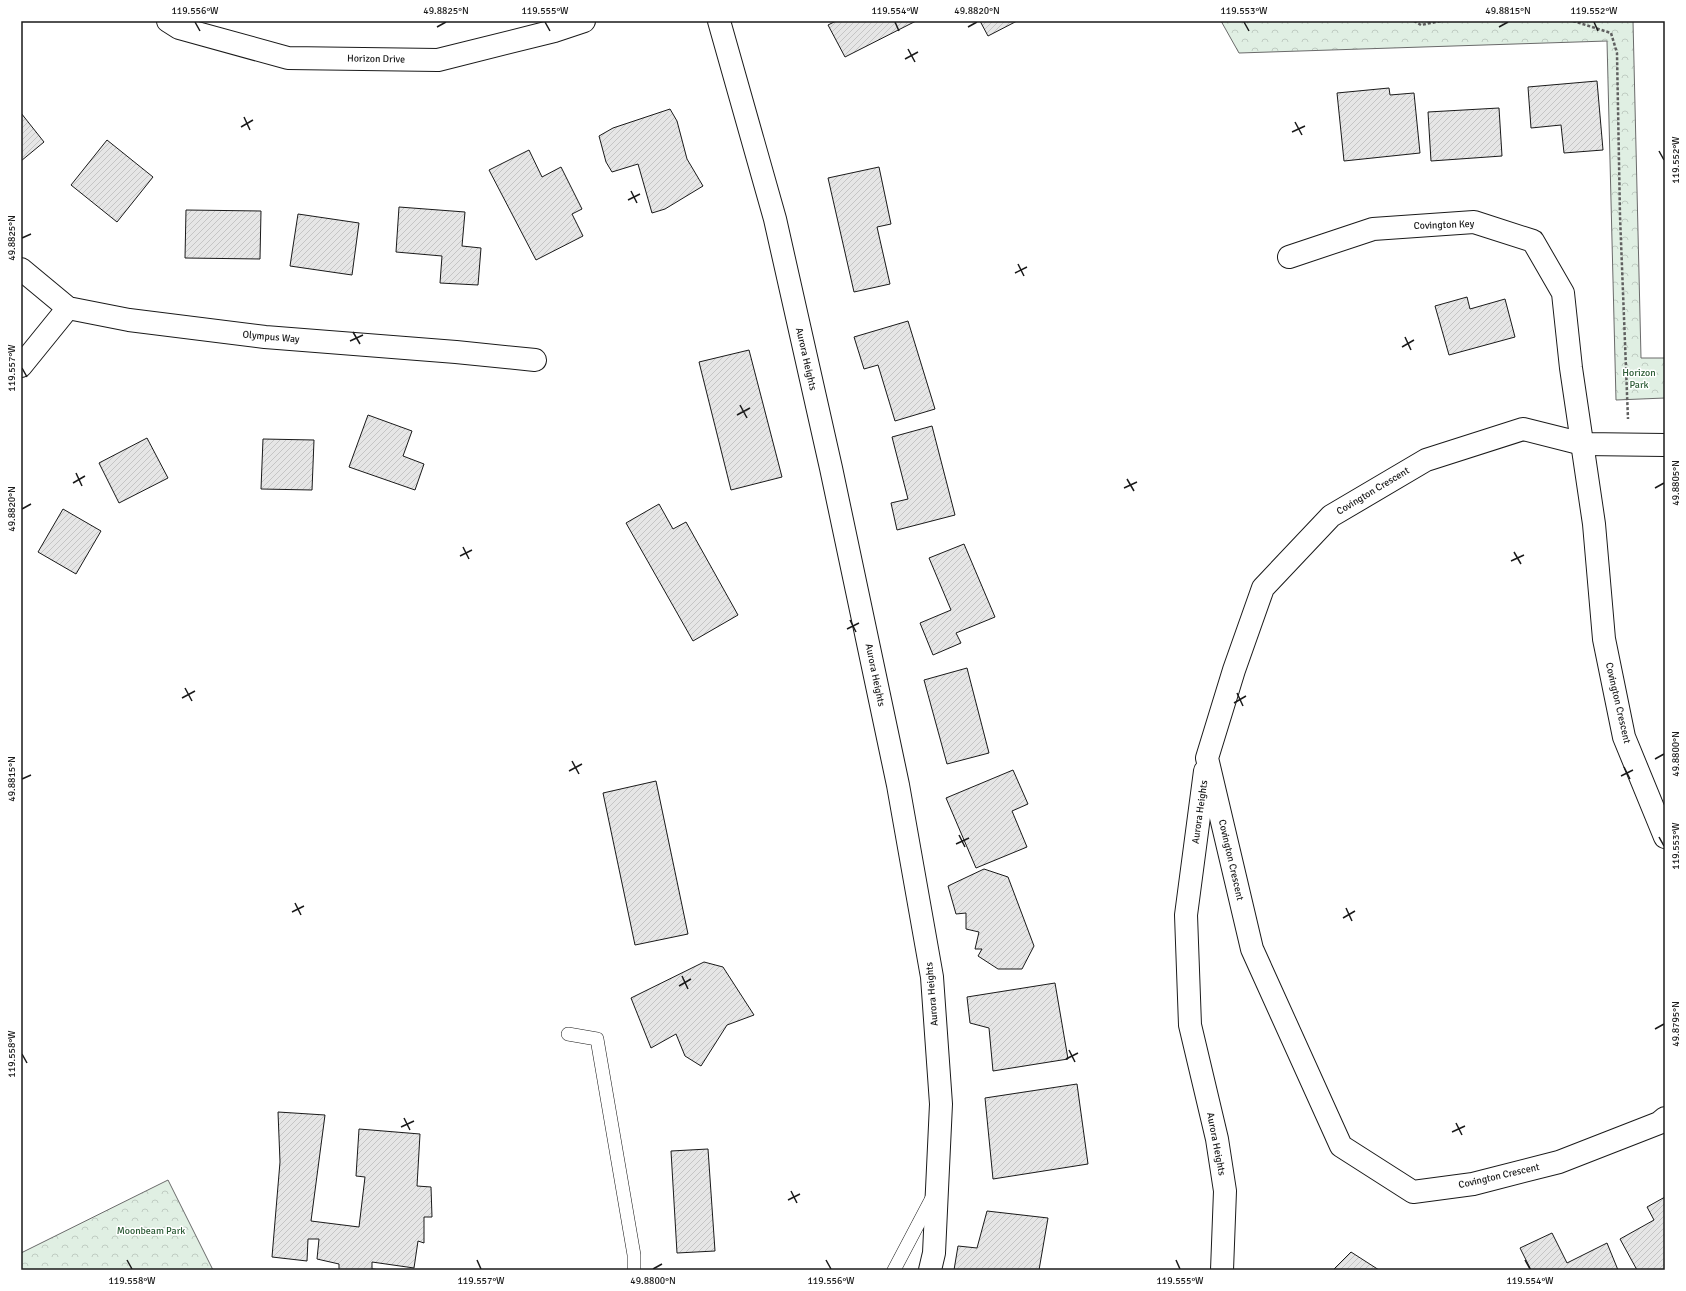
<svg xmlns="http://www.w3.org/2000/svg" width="1686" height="1291" viewBox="0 0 1686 1291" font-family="Signika,sans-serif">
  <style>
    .park { fill: url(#park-crowns); stroke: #6a6a6a }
    .building { fill: url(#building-hatch); stroke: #1a1a1a }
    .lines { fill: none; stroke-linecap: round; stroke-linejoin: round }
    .lane-casing { stroke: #1a1a1a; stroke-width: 14 }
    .street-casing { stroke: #1a1a1a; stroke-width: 24 }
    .secondary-casing { stroke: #1a1a1a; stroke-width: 24 }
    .path { stroke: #5f5f5f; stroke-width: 2.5; stroke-dasharray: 3 2; stroke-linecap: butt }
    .lane { stroke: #fff; stroke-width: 13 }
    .street { stroke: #fff; stroke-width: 22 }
    .secondary { stroke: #fff; stroke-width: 22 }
    .ticks { fill: none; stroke: #1a1a1a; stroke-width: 1.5 }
    .labels { text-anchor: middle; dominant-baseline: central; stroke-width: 3; stroke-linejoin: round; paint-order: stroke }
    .street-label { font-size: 10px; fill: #1a1a1a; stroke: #fff }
    .park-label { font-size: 10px; fill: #2b5a34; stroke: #fff }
    .neatline { fill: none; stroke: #1a1a1a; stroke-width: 1.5 }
    .ticks-label { font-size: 10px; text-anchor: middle; fill: #1a1a1a }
  </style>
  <defs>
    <pattern id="park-crowns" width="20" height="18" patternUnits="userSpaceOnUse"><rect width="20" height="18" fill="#e0efe3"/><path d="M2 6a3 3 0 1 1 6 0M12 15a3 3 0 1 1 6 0" fill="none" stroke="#c0ccc2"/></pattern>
    <pattern id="building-hatch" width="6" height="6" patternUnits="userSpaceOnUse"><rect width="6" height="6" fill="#e6e6e6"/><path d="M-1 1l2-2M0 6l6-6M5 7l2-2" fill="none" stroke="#c5c5c5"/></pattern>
  </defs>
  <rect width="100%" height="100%" fill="#fff"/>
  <!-- park -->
  <g class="park">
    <path d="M 1221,21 L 1633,21 L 1641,358 L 1665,358 L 1665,398 L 1616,400 L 1607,41 L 1239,53 Z"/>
    <path d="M 168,1180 L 213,1270 L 21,1270 L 21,1253 Z"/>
  </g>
  <!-- building -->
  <g class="building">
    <path d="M 836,21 L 916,21 L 845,57 L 828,25 Z"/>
    <path d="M 980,21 L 1017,21 L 988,36 Z"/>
    <path d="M 1597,81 L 1603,150 L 1564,153 L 1561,125 L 1531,128 L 1528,87 Z"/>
    <path d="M 1389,88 L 1390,95 L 1414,93 L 1420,153 L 1344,161 L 1337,93 Z"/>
    <path d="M 1499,108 L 1502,156 L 1431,161 L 1428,112 Z"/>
    <path d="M 670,109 L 677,121 L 687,159 L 703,186 L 665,209 L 652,213 L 638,164 L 612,172 L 606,162 L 599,136 L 613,128 Z"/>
    <path d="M 21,113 L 44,142 L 21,161 Z"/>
    <path d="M 107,140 L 153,177 L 117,222 L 71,185 Z"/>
    <path d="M 529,150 L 542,177 L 561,167 L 582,209 L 572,214 L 583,236 L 536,260 L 489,170 Z"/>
    <path d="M 879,167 L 891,224 L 877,227 L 890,284 L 854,292 L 828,178 Z"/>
    <path d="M 399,207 L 465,212 L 462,246 L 481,248 L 478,285 L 440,283 L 442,256 L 396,252 Z"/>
    <path d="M 186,210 L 261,211 L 260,259 L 185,258 Z"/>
    <path d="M 298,214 L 359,223 L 352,275 L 290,266 Z"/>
    <path d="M 1467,297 L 1470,309 L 1505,299 L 1515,337 L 1449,355 L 1435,306 Z"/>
    <path d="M 908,321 L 935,409 L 895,421 L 878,365 L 864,369 L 854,337 Z"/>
    <path d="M 749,350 L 782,477 L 731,490 L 699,362 Z"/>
    <path d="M 368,415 L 412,431 L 403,456 L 424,464 L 415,490 L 349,467 Z"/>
    <path d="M 932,426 L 955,515 L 897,530 L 891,503 L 908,499 L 892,437 Z"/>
    <path d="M 147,438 L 168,478 L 119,503 L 99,463 Z"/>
    <path d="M 263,439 L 314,440 L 312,490 L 261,489 Z"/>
    <path d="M 659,504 L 673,529 L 686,522 L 738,615 L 693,641 L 626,523 Z"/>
    <path d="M 63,509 L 101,531 L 76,574 L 38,552 Z"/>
    <path d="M 964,544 L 995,617 L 956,633 L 961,643 L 933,655 L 920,623 L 951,610 L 929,558 Z"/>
    <path d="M 967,668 L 989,753 L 947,764 L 924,680 Z"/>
    <path d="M 1013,770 L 1028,804 L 1012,811 L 1027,847 L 976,868 L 946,798 Z"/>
    <path d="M 656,781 L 688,934 L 635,945 L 603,793 Z"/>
    <path d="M 984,869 L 1008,877 L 1034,946 L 1022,969 L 998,969 L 978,956 L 982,949 L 975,949 L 979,932 L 966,929 L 966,913 L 956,914 L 948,886 Z"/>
    <path d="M 704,962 L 723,967 L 754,1015 L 727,1025 L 701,1066 L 685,1056 L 676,1034 L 651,1048 L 631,998 Z"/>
    <path d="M 1055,983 L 1068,1059 L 993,1071 L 989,1028 L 970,1023 L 967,997 Z"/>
    <path d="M 1077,1084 L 1088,1164 L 993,1179 L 985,1098 Z"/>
    <path d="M 278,1112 L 325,1115 L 311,1221 L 359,1227 L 365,1177 L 356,1176 L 359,1129 L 420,1134 L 417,1186 L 431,1187 L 432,1217 L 424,1217 L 424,1243 L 418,1241 L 414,1268 L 372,1262 L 372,1269 L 381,1270 L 339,1270 L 339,1264 L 317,1259 L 319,1239 L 308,1239 L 307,1261 L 272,1257 L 280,1162 Z"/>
    <path d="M 708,1149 L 715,1251 L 677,1253 L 671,1151 Z"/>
    <path d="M 1665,1197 L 1665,1270 L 1637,1270 L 1620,1239 L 1654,1220 L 1647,1207 Z"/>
    <path d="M 987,1211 L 1048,1218 L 1039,1270 L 954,1270 L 958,1246 L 977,1248 Z"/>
    <path d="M 1552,1233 L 1567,1263 L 1607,1243 L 1618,1270 L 1531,1270 L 1520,1248 Z"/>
    <path d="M 1351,1252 L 1379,1270 L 1333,1270 Z"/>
  </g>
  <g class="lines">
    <defs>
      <g id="lane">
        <path d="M 568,1034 L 597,1039 L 634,1255 L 634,1270"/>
        <path d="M 894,1270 L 933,1196"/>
      </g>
      <g id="street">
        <path d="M 719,21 L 775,219 L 831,468 L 898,785 L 932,977 L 941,1104 L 934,1253 L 930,1270"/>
        <path d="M 1289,257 L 1373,229 L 1474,222 L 1533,241 L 1563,293 L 1571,368 L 1594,524 L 1604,639 L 1624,737 L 1665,837"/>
        <path d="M 21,269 L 68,308 L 129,320 L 265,337 L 456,352 L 535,360"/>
        <path d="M 21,366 L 68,308"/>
        <path d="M 1665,445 L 1583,444 L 1523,429 L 1426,460 L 1331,516 L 1263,588 L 1234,670 L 1207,758 L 1252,949 L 1341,1146 L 1413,1192 L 1473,1184 L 1559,1162 L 1659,1123 L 1665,1118"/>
        <path d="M 1205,771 L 1186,915 L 1190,1025 L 1217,1139 L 1225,1191 L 1222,1270"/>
      </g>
      <path id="secondary" d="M 168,21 L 179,28 L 288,58 L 438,60 L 554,31 L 584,21"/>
    </defs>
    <!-- lane casing -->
    <use href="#lane" class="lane-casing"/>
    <!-- street casing -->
    <use href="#street" class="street-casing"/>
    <!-- secondary casing -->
    <use href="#secondary" class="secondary-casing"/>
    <!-- path -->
    <g class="path">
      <path d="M 1414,21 L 1421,25 L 1441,21"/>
      <path d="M 1573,21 L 1611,33 L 1617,53 L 1620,216 L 1628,419"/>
    </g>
    <!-- lane -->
    <use href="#lane" class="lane"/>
    <!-- street -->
    <use href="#street" class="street"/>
    <!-- secondary -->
    <use href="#secondary" class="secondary"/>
  </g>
  <!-- ticks -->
  <path class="ticks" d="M 195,22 L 200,31M 545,22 L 550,31M 895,22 L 899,31M 1244,22 L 1249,31M 1594,22 L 1598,31M 437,27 L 446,22M 968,27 L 977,22M 1499,27 L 1508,22M 908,49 L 915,62M 905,59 L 918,52M 244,117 L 250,130M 1295,122 L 1302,135M 241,127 L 253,120M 1292,132 L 1305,126M 1659,151 L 1664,160M 631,191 L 637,203M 628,200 L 640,194M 22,238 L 31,234M 1018,264 L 1024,276M 1015,273 L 1027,267M 353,332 L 360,344M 1405,337 L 1411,350M 350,341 L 363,335M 1402,347 L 1414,340M 22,368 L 27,377M 740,405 L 747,418M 737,415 L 750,408M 76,473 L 82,486M 1127,479 L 1134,491M 73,483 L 85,476M 1124,488 L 1137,482M 1655,488 L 1664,483M 22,509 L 31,504M 463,547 L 469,559M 1514,552 L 1521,564M 460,556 L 472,550M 1511,561 L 1524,555M 850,620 L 856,632M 847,629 L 859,623M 185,688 L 192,701M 1237,693 L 1243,706M 182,698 L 195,691M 1234,703 L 1246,696M 1655,759 L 1664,754M 572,761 L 579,774M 1624,767 L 1630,779M 569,771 L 582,764M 1621,776 L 1633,770M 22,779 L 31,775M 959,835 L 965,847M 1659,837 L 1664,846M 956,844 L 969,838M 295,903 L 301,915M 1346,908 L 1352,921M 292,912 L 304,906M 1343,918 L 1355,911M 682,976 L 688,989M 679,986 L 691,979M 1655,1029 L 1664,1024M 1069,1050 L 1075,1062M 22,1054 L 27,1063M 1066,1059 L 1078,1053M 404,1118 L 410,1130M 1456,1123 L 1462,1135M 401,1127 L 414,1121M 1452,1132 L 1465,1126M 791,1191 L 797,1203M 788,1200 L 800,1194M 127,1260 L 132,1269M 477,1260 L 481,1269M 826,1260 L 831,1269M 1176,1260 L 1180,1269M 1525,1260 L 1530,1269M 653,1269 L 662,1264"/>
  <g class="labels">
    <!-- street labels -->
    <g class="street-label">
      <text transform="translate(376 59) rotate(1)">Horizon Drive</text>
      <text transform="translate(1444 225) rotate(-2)">Covington Key</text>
      <text transform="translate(271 337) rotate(5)">Olympus Way</text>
      <text transform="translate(806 359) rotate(77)">Aurora Heights</text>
      <text transform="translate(1373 491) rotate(-31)">Covington Crescent</text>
      <text transform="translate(875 675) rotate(78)">Aurora Heights</text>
      <text transform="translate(1618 703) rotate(77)">Covington Crescent</text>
      <text transform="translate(1200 812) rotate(-82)">Aurora Heights</text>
      <text transform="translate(1231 860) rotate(77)">Covington Crescent</text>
      <text transform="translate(932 994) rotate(-95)">Aurora Heights</text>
      <text transform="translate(1216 1144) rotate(79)">Aurora Heights</text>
      <text transform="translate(1499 1176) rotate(-13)">Covington Crescent</text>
    </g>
    <!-- park labels -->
    <g class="park-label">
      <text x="1639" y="373">Horizon<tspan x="1639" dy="12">Park</tspan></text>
      <text x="151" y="1231">Moonbeam Park</text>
    </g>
  </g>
  <!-- border -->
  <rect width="1686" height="1291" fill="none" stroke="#ffffff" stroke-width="44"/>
  <rect x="22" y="22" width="1642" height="1247" class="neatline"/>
  <g class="ticks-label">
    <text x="195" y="14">119.556°W</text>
    <text x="446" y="14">49.8825°N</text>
    <text x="545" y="14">119.555°W</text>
    <text x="895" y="14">119.554°W</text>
    <text x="977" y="14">49.8820°N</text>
    <text x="1244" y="14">119.553°W</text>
    <text x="1508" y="14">49.8815°N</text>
    <text x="1594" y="14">119.552°W</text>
    <text transform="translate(1675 160) rotate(-90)" y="4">119.552°W</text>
    <text transform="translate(11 238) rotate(-90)" y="4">49.8825°N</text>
    <text transform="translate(11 368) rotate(-90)" y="4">119.557°W</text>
    <text transform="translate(1675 483) rotate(-90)" y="4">49.8805°N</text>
    <text transform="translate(11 509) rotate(-90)" y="4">49.8820°N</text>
    <text transform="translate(1675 754) rotate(-90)" y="4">49.8800°N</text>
    <text transform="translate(11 779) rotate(-90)" y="4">49.8815°N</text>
    <text transform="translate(1675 846) rotate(-90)" y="4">119.553°W</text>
    <text transform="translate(1675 1024) rotate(-90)" y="4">49.8795°N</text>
    <text transform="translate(11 1054) rotate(-90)" y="4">119.558°W</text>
    <text x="132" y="1284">119.558°W</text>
    <text x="481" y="1284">119.557°W</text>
    <text x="653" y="1284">49.8800°N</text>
    <text x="831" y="1284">119.556°W</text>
    <text x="1180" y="1284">119.555°W</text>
    <text x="1530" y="1284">119.554°W</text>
  </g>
</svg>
